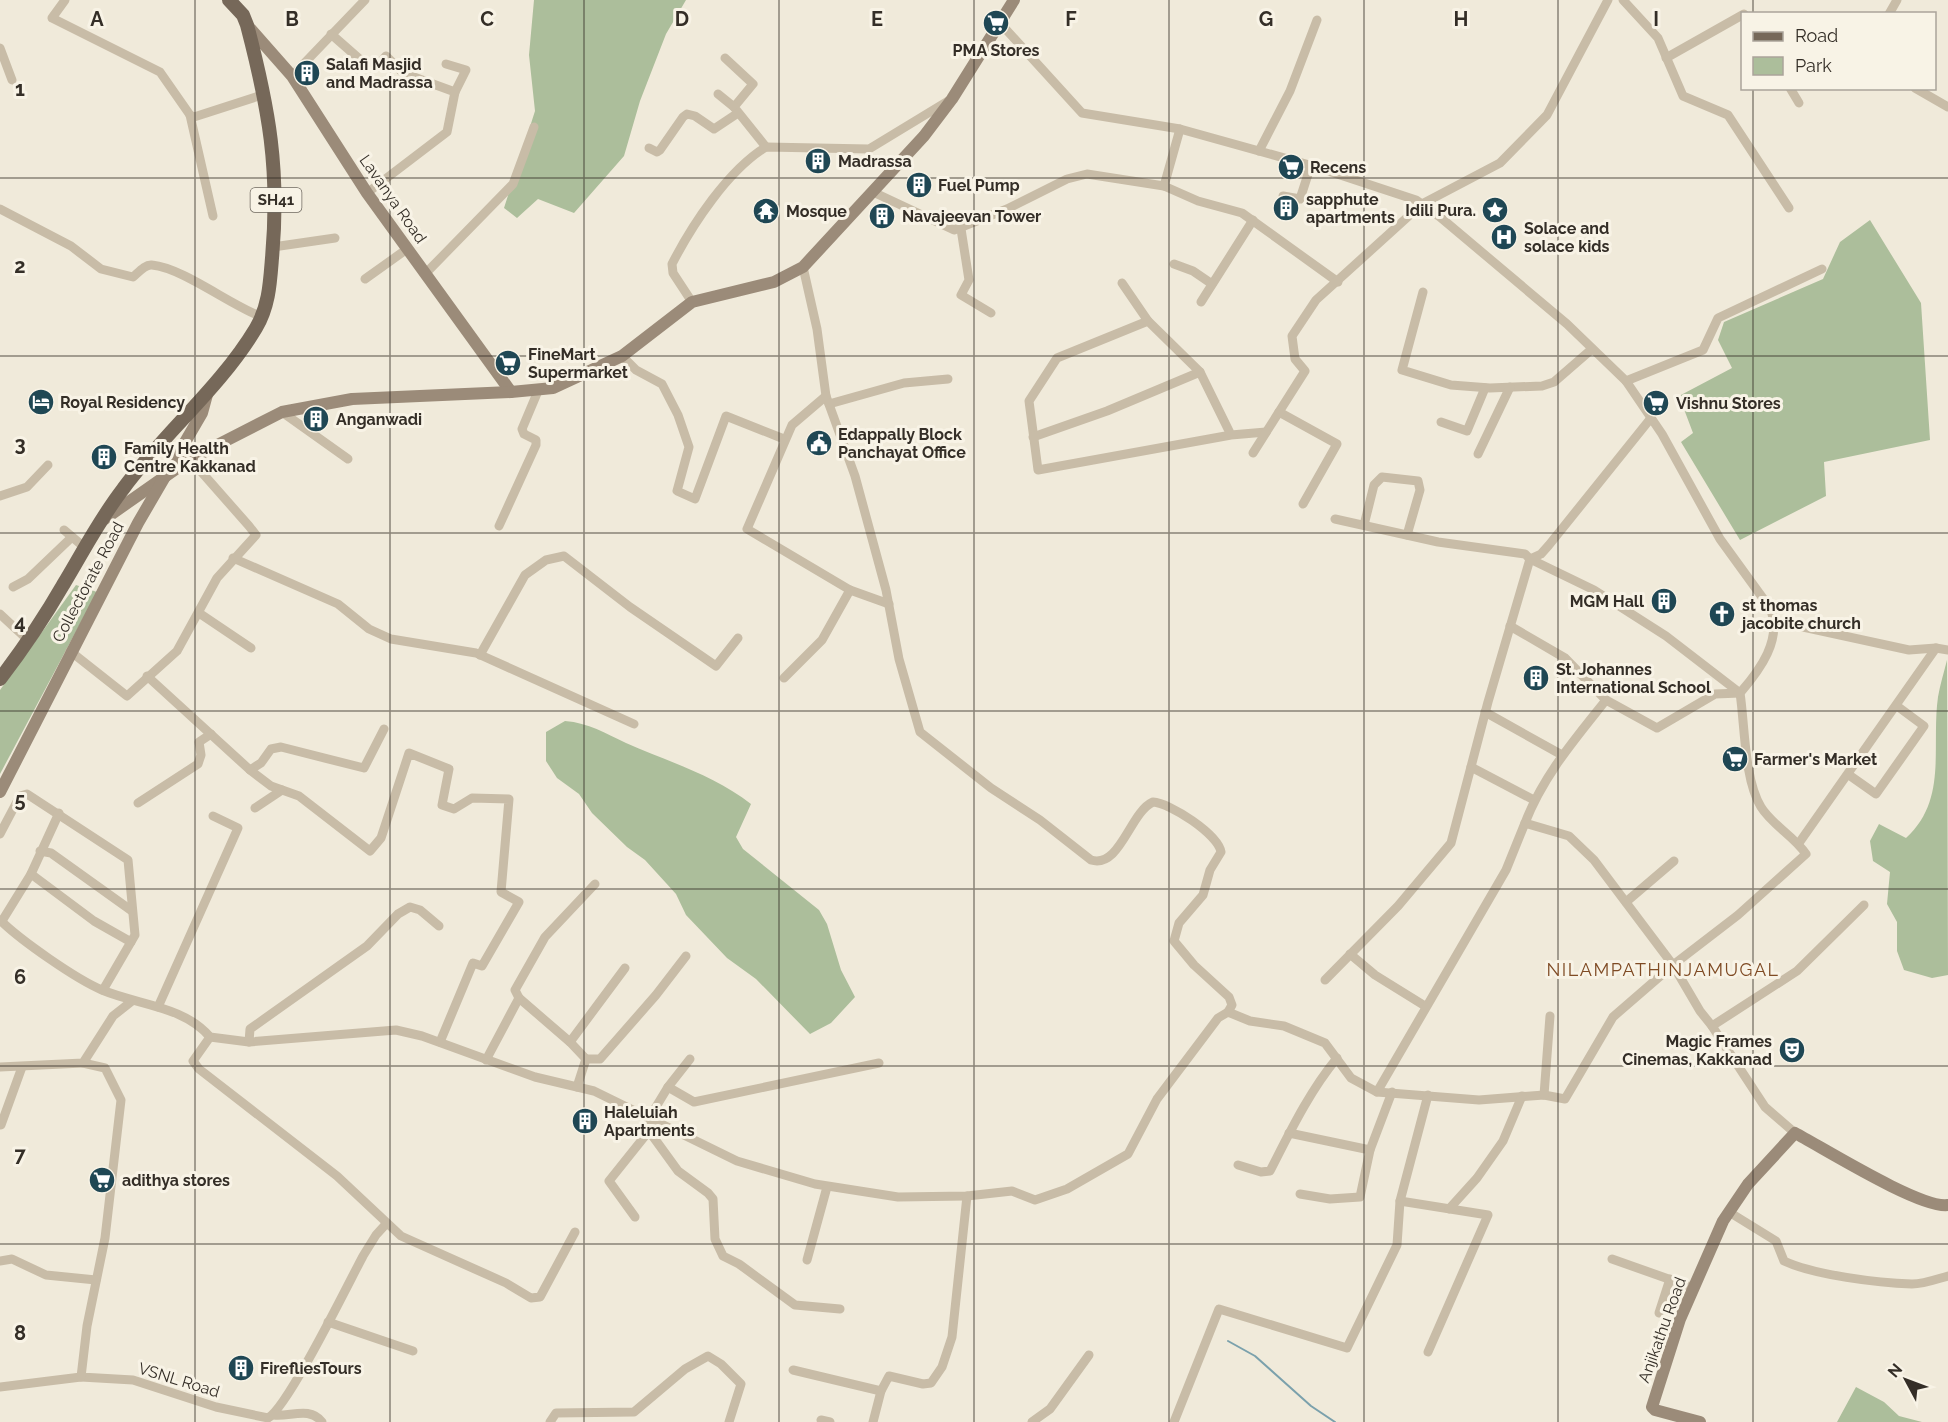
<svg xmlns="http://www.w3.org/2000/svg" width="1948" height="1422" viewBox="0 0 1948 1422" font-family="Raleway,sans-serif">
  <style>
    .green { fill: #acbe9b }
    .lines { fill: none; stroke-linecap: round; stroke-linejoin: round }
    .stream { stroke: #7ba1ac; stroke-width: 2 }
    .street { stroke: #c8bca7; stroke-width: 9 }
    .secondary { stroke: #9b8b79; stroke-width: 12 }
    .primary { stroke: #766859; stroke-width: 14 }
    .grid { fill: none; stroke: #342e27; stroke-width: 1.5; stroke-opacity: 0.55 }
    .labels { text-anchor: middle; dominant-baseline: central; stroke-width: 6; stroke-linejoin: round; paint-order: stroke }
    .shield { fill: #f8f3e6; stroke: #6f6960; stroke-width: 1.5 }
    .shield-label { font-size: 15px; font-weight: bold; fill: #342e27 }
    .poi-label { font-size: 16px; font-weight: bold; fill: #342e27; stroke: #f8f3e6; text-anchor: start }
    .street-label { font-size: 16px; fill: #342e27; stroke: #f8f3e6 }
    .neighbourhood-label { font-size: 18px; letter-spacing: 1.5px; fill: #7f4b24; stroke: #f8f3e6 }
    .grid-label { font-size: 20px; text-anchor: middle; font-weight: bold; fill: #342e27; stroke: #f8f3e6; stroke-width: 6; stroke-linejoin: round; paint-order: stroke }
  </style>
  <rect width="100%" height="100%" fill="#f0eada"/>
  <!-- green -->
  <g class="green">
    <path d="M 534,0 L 686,0 L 666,34 L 640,101 L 624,156 L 574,213 L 538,199 L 517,218 L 504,208 L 535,111 L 529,55 Z"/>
    <path d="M 1870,220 L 1921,303 L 1930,440 L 1824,462 L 1826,496 L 1740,540 L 1681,442 L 1693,433 L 1679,396 L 1732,368 L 1718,340 L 1724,322 L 1823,279 L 1840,242 Z"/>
    <path d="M 76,585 L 97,592 L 0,774 L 0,690 Z"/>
    <path d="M 1947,660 L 1948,975 L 1932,978 L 1904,970 L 1897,951 L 1897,922 L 1887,904 L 1890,872 L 1873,861 L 1870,841 L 1879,824 L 1906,838 C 1948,800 1931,747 1938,697 C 1940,685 1944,672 1947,660 Z"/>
    <path d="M 565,721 C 589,723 605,733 626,743 C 669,762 714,775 751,804 L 736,837 L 743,849 L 819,910 L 827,924 L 841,970 L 855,997 L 831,1023 L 810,1034 L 756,979 L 727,958 L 686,915 L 676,894 L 645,860 L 627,847 L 592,813 L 579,794 L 557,778 L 546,761 L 546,732 Z"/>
    <path d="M 1856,1387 L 1884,1402 L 1899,1416 L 1922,1422 L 1837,1422 Z"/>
  </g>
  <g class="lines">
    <!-- stream -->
    <path class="stream" d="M 1228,1341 L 1255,1356 L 1311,1406 L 1335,1422"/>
    <!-- street -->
    <g class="street">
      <path d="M 65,0 L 52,18 L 160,72 L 190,115 L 194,117 L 265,94"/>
      <path d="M 1623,0 L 1658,38 L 1683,96 L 1728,115 L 1789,208"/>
      <path d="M 1889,14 L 1897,0"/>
      <path d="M 331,34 L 364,63 L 381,62 L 386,56 L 403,73 L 455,92 L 447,132 L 367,193"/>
      <path d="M 0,48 L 12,80"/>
      <path d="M 725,58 L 753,84 L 734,107 L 766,147"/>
      <path d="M 1666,58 L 1744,14"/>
      <path d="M 446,64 L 466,70 L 455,92"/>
      <path d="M 292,76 L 365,0"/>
      <path d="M 1790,88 L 1799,103"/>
      <path d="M 1915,88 L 1948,107"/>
      <path d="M 718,94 L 734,107"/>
      <path d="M 190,115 L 213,216"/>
      <path d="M 649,148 L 657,152 L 660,150 L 683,117 L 687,114 L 695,116 L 714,129 L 738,113"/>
      <path d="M 1259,151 L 1290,91 L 1317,20"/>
      <path d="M 1164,186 L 1180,129"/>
      <path d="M 873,192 L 954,230 L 1007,209 L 1067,179 L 1087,174 L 1164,186 L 1198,201 L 1242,213 L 1338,282"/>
      <path d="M 1283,196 L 1300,199 L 1311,165"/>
      <path d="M 0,209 L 71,246 L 101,269 L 133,277 C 138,273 145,264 152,265 C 183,268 230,305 262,317"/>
      <path d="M 961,229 L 969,280 L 961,295 L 991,313"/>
      <path d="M 273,247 L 335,238"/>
      <path d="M 1174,264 L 1193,271 L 1212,284"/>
      <path d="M 803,267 L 817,329 L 826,396 L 855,476 L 886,590 L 899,659 L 920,732 L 991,788 L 1040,820 L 1091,860 C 1120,869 1130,812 1153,802 C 1170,803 1218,834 1221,852 L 1210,870 L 1203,895 L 1179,923 L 1174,941 L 1194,965 L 1229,997 L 1232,1005 L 1228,1012"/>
      <path d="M 425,274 L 513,184 L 534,127"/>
      <path d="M 365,279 L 407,249"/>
      <path d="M 1122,283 L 1148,321"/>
      <path d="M 1423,292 L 1402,370 L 1451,385 L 1490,388 L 1542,386 L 1554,382 L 1592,349"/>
      <path d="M 692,302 L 673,273 L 672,264 C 692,225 728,170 766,147 L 869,149 L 948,101"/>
      <path d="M 1201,302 L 1253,220"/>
      <path d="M 622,356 L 636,370 L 662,384 L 678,415 L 689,447 L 677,491 L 695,499 L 726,416 L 784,439"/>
      <path d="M 1626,381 L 1703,350 L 1718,318 L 1822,269"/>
      <path d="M 826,396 L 792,425 L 747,529 L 850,590 L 889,604"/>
      <path d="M 829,404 L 904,383 L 948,379"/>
      <path d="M 282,412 L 348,459"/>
      <path d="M 1279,412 L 1337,444 L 1303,504"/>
      <path d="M 1441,422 L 1467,431 L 1485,388"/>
      <path d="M 1231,435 L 1200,372 L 1148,321 L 1057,358 L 1029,401 L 1038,470 L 1231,435 L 1266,432"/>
      <path d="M 1033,437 L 1107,411 L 1200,372"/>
      <path d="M 1253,453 L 1305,371 L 1295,359 L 1292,336 L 1316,300 L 1422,204 L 1500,163 L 1547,115 L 1608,0"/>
      <path d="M 1478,454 L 1510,387"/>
      <path d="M 0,496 L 27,487 L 48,465"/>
      <path d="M 1335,519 L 1438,542 L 1525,554 L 1530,559 L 1594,590 L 1666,636 L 1740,693"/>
      <path d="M 1364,525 L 1374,485 L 1382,477 L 1418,481 L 1420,490 L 1407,535"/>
      <path d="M 499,526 L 536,445 L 536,440 L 524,434 L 522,429 L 538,391"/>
      <path d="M 64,530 L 84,547"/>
      <path d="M 233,558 L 338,604 L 369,629 L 391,639 L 476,653 L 634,724"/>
      <path d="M 13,587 L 28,579 L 72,537"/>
      <path d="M 199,613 L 251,648"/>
      <path d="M 0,614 L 29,641"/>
      <path d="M 1775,621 L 1909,650 L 1936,648 L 1948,650"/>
      <path d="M 1510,626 L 1565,658 L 1606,700"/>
      <path d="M 70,651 L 127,696 L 177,651 L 217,578 L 256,535 L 249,526 L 190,459"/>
      <path d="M 480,655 L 525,575 L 546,560 L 564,556 L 630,607 L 716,666 L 738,638"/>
      <path d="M 147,676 L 250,770 L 261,763 L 271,749 L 281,747 L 364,768 L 384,729"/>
      <path d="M 784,678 L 822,640 L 850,590"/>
      <path d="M 1485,712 L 1562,755"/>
      <path d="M 1471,767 L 1534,800"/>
      <path d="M 250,770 L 271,786 L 299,796 L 370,851 L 381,838 L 409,753 L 449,769 L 442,805 L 454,809 L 472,798 L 509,799 L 501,892 L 519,902 L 482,966 L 473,963 L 440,1042"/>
      <path d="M 1849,775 L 1876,794 L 1924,726 L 1897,706"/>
      <path d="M 138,803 L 198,764 L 201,755 L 199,742 L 211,734"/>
      <path d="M 255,808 L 282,790"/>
      <path d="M 1525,823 C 1543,776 1575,739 1606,700 L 1657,728 L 1715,694 L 1740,693"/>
      <path d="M 0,834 L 20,796 L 27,794 L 128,860 L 135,935 L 103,990"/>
      <path d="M 1799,843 L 1936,648"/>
      <path d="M 40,851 L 51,853 L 132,911"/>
      <path d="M 31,874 L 94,921 L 131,942"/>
      <path d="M 1626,902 L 1674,861"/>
      <path d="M 0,920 C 20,940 76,979 102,990 C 138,1005 184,1006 210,1037 L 249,1042 L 396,1030 L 422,1036 L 535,1077 L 594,1091 L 737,1161 L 815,1184 L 898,1197 L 967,1196 L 1012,1191 L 1035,1200 L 1067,1189 L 1128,1154 L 1157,1099 L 1218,1018 L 1228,1012 L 1250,1021 L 1284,1026 L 1325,1043 L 1351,1078 L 1377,1092 L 1479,1100 L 1544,1095 L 1565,1099 L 1613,1017 L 1673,965 L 1738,915 L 1806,854 C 1794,836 1772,825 1761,807 C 1744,779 1745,726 1740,693 C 1760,670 1783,639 1770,608 L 1720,539 L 1662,434 L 1626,381 L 1567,324 L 1440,217 L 1416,200 L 1313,166 L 1180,129 L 1082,113 L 1001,24"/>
      <path d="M 2,921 L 31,874 L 59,813"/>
      <path d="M 1350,954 L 1375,975 L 1425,1006"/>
      <path d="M 1325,980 L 1398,906 L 1451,843 L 1488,702 L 1530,559 L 1541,554 L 1549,545 L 1651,418"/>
      <path d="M 519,998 L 570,1042"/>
      <path d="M 158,1007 L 238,828 L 213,816"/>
      <path d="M 1712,1026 L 1797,971 L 1864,905"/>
      <path d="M 210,1037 L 193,1061 L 199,1069 L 337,1176 L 401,1236 L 506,1283 L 531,1298 L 540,1297 L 575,1232"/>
      <path d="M 249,1042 L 250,1029 L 367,946 L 398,914 L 410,907 L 420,910 L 439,926"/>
      <path d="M 586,1059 L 600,1059 L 656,995 L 686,956"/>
      <path d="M 486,1060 L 519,998 L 515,990 L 545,937 L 595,884"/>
      <path d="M 83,1063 L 105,1068 L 121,1100 L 105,1238 L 87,1326 L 81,1377 L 133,1380 L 216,1407 L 268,1418 C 288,1407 348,1284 363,1256 L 376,1235 L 386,1224"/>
      <path d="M 0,1067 L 83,1063 L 113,1016 L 132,1001"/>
      <path d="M 577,1087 L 586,1059 L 570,1042 L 625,968"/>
      <path d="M 668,1087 L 694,1102 L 879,1063"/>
      <path d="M 1377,1092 L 1506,870 L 1525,823 L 1569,836 L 1594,860 L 1673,965 L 1700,1011 L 1712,1026 L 1765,1107 L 1795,1133"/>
      <path d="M 1544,1095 L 1550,1016"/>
      <path d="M 648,1120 L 668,1087 L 690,1059"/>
      <path d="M 653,1120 L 649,1131 L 678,1171 L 708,1193 L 713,1199 L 715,1239 L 723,1256 L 739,1264 L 795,1305 L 840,1309"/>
      <path d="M 1,1125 L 22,1067"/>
      <path d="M 1289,1133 L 1370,1150"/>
      <path d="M 1238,1165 L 1261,1172 L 1270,1171 C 1290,1132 1309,1092 1337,1058"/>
      <path d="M 1300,1194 L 1330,1199 L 1360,1197 L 1370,1150 L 1392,1092"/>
      <path d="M 1400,1201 L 1488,1215 L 1428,1352"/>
      <path d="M 1449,1209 L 1477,1178 L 1503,1141 L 1522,1096"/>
      <path d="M 1729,1212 L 1776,1241 L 1784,1261 C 1814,1275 1878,1283 1912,1284 C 1924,1284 1937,1279 1948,1276"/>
      <path d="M 635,1217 L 609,1181 L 649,1131"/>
      <path d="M 1612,1259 L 1694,1288"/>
      <path d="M 807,1260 L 827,1187"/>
      <path d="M 0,1261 L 12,1259 L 46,1275 L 96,1280"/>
      <path d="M 1659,1313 L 1670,1279"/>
      <path d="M 328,1322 L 413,1351"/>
      <path d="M 793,1370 L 881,1391"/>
      <path d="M 0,1387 L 81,1377"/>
      <path d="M 274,1415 C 290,1417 310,1406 322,1422"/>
      <path d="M 821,1420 L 830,1422"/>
      <path d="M 550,1422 L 556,1413 L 634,1412 L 685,1369 L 708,1356 L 721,1364 L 741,1384 L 729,1422"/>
      <path d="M 873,1422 L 881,1391 L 889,1376 L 923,1384 L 931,1383 L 942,1367 L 952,1337 L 967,1196"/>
      <path d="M 1032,1422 L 1050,1409 L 1089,1355"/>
      <path d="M 1174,1422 L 1219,1309 L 1347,1348 L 1397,1245 L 1400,1201 L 1428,1095"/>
    </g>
    <!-- secondary -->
    <g class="secondary">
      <path d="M 247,25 L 292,76 L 367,193 L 511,392"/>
      <path d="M 103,520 L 190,459 L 282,412 L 352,399 L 511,392 L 553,388 L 622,356 L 692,302 L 774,282 L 803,267 L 924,136 L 952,99 L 1014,0"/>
      <path d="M 0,792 L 138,523 L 202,413 L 208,391"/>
      <path d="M 1700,1422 L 1655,1410 L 1652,1407 L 1680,1319 L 1723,1221 L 1748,1184 L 1795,1133 C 1825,1149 1921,1209 1948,1205"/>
    </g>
    <!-- primary -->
    <path class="primary" d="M 0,679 C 23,649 44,618 63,585 C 83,552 99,520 123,489 C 164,433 220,388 256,328 C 269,306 270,283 272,258 C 280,170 269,109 247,25 L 243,15 L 229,0"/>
  </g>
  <!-- grid -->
  <path class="grid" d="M 195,0 L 195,1422M 390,0 L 390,1422M 584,0 L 584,1422M 779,0 L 779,1422M 974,0 L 974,1422M 1169,0 L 1169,1422M 1364,0 L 1364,1422M 1558,0 L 1558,1422M 1753,0 L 1753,14M 1753,88 L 1753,1422M 0,178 L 1948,178M 0,356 L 1948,356M 0,533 L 1948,533M 0,711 L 1948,711M 0,889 L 1948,889M 0,1066 L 1948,1066M 0,1244 L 1948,1244"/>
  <!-- icons -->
  <defs>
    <symbol id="supermarket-disc" viewBox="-11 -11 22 22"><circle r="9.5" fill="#1f4754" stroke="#f8f3e6"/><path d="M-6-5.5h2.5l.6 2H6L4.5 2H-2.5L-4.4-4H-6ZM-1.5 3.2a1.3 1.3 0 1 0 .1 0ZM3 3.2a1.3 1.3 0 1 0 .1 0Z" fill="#fff"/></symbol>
    <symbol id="building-disc" viewBox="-11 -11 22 22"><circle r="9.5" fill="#1f4754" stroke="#f8f3e6"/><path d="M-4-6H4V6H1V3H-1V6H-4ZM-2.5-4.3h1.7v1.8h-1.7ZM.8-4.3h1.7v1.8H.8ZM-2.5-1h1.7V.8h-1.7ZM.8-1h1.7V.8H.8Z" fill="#fff"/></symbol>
    <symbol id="sight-disc" viewBox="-11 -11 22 22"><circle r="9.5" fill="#1f4754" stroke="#f8f3e6"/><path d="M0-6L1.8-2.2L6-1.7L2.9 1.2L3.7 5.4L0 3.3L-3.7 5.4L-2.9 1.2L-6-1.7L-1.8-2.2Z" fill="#fff"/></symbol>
    <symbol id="temple-disc" viewBox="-11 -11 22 22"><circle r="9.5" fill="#1f4754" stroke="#f8f3e6"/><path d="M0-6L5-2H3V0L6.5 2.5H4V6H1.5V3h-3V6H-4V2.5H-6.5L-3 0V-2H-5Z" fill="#fff"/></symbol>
    <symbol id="hospital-disc" viewBox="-11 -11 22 22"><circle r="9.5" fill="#1f4754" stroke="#f8f3e6"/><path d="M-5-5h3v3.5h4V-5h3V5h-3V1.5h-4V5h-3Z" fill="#fff"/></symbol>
    <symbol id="hotel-disc" viewBox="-11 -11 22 22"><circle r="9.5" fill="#1f4754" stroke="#f8f3e6"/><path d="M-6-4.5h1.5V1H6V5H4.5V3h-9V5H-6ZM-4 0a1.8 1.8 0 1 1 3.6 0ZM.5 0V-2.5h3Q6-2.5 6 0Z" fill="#fff"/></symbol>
    <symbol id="civic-disc" viewBox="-11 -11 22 22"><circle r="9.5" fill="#1f4754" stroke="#f8f3e6"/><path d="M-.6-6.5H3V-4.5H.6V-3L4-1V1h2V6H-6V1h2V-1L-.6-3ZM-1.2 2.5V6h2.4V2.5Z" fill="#fff"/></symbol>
    <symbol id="church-disc" viewBox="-11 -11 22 22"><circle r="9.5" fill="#1f4754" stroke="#f8f3e6"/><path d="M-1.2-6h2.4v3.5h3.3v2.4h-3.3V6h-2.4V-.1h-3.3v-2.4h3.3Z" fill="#fff"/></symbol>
    <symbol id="theatre-disc" viewBox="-11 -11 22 22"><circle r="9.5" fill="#1f4754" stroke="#f8f3e6"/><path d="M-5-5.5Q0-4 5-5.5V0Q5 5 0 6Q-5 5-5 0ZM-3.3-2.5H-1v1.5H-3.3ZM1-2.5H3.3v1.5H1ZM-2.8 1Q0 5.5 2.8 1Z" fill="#fff"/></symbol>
  </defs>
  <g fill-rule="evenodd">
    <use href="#supermarket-disc" x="981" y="8" width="30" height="30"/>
    <use href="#building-disc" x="292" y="58" width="30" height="30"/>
    <use href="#building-disc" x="803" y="146" width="30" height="30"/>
    <use href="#supermarket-disc" x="1276" y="152" width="30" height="30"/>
    <use href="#building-disc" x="904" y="170" width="30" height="30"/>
    <use href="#building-disc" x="1271" y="193" width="30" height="30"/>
    <use href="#sight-disc" x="1480" y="195" width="30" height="30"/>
    <use href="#temple-disc" x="751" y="196" width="30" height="30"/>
    <use href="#building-disc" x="867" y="201" width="30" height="30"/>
    <use href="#hospital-disc" x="1489" y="222" width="30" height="30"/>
    <use href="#supermarket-disc" x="493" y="348" width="30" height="30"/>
    <use href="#hotel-disc" x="26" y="387" width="30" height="30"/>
    <use href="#supermarket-disc" x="1641" y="388" width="30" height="30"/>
    <use href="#building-disc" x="301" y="404" width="30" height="30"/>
    <use href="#civic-disc" x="804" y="428" width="30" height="30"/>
    <use href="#building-disc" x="89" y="442" width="30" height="30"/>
    <use href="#building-disc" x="1649" y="586" width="30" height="30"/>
    <use href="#church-disc" x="1707" y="599" width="30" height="30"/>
    <use href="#building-disc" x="1521" y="663" width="30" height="30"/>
    <use href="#supermarket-disc" x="1720" y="744" width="30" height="30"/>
    <use href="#theatre-disc" x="1777" y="1035" width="30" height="30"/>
    <use href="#building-disc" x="570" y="1106" width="30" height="30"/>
    <use href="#supermarket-disc" x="87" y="1165" width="30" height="30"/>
    <use href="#building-disc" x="226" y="1353" width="30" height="30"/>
  </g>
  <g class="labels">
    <!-- shield labels -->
    <rect class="shield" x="250.5" y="188" width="51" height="24" rx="4.5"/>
    <g class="shield-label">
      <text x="276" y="200">SH41</text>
    </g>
    <!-- poi labels -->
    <g class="poi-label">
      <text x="996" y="50" text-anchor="middle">PMA Stores</text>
      <text x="326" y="64">Salafi Masjid<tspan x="326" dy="18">and Madrassa</tspan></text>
      <text x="838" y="161">Madrassa</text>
      <text x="1310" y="167">Recens</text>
      <text x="938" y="185">Fuel Pump</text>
      <text x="1306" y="199">sapphute<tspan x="1306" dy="18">apartments</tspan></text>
      <text x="1476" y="210" text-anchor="end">Idili Pura.</text>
      <text x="786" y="211">Mosque</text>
      <text x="902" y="216">Navajeevan Tower</text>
      <text x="1524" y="228">Solace and<tspan x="1524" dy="18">solace kids</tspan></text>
      <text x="528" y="354">FineMart<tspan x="528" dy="18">Supermarket</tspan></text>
      <text x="60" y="402">Royal Residency</text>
      <text x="1676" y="403">Vishnu Stores</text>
      <text x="336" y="419">Anganwadi</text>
      <text x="838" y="434">Edappally Block<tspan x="838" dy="18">Panchayat Office</tspan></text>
      <text x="124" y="448">Family Health<tspan x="124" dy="18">Centre Kakkanad</tspan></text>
      <text x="1644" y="601" text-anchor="end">MGM Hall</text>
      <text x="1742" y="605">st thomas<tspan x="1742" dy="18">jacobite church</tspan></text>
      <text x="1556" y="669">St. Johannes<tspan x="1556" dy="18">International School</tspan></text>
      <text x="1754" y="759">Farmer's Market</text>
      <text x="1772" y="1041" text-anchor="end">Magic Frames<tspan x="1772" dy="18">Cinemas, Kakkanad</tspan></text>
      <text x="604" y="1112">Haleluiah<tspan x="604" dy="18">Apartments</tspan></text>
      <text x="122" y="1180">adithya stores</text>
      <text x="260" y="1368">FirefliesTours</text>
    </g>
    <!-- street labels -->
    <g class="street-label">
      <text transform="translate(393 199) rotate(55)">Lavanya Road</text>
      <text transform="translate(88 582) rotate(-62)">Collectorate Road</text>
      <text transform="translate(1662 1330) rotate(-70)">Anjikathu Road</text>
      <text transform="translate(179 1380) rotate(17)">VSNL Road</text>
    </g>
    <!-- neighbourhood labels -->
    <g class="neighbourhood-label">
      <text x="1663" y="969">NILAMPATHINJAMUGAL</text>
    </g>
  </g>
  <g class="grid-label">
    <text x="97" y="26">A</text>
    <text x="292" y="26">B</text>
    <text x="487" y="26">C</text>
    <text x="682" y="26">D</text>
    <text x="877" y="26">E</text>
    <text x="1071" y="26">F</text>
    <text x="1266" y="26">G</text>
    <text x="1461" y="26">H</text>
    <text x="1656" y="26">I</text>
    <text x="20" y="96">1</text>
    <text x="20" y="273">2</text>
    <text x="20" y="451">3</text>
    <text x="20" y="629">4</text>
    <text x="20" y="807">5</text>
    <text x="20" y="984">6</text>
    <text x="20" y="1162">7</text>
    <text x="20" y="1340">8</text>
  </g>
  <!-- legend -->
  <rect x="1741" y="12" width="195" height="78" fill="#f8f3e6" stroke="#aaa49a" stroke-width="1.5"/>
  <rect x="1753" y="32" width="30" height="9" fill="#766859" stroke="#aaa49a" stroke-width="1.5"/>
  <text x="1795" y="42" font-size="18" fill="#342e27">Road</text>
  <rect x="1753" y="57" width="30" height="18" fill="#acbe9b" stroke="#aaa49a" stroke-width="1.5"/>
  <text x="1795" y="72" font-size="18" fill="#342e27">Park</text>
  <!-- north arrow -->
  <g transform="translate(1906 1380) rotate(311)" stroke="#f8f3e6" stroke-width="4.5" paint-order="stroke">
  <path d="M0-4.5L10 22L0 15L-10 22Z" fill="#342e27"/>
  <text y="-9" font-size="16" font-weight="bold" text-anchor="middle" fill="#342e27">N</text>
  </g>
</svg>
